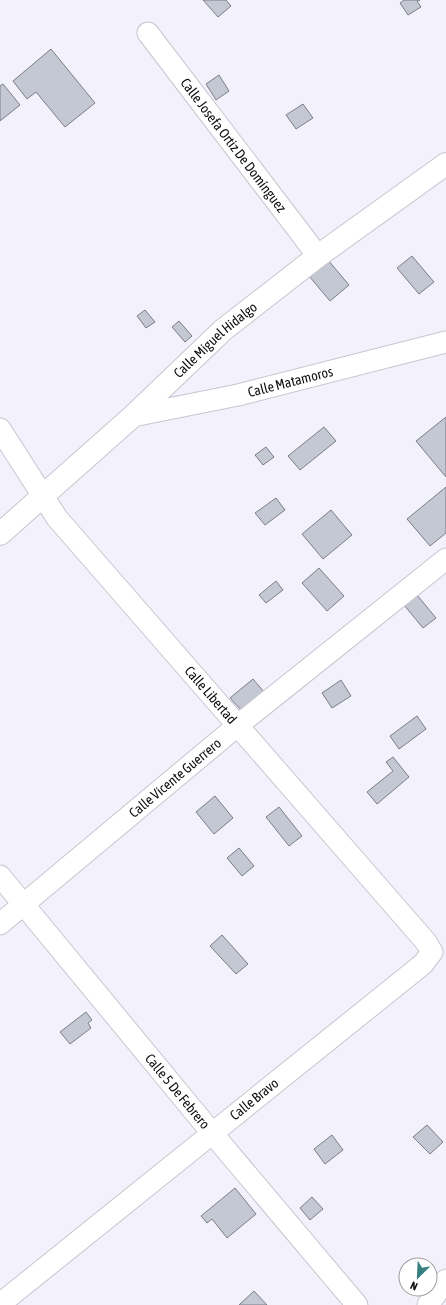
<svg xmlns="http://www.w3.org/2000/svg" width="446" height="1305" viewBox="0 0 446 1305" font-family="'Asap Condensed',sans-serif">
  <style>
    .building { fill: #c4c8d2; stroke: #7b7e88 }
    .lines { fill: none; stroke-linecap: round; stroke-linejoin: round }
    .street-casing { stroke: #c7c6d0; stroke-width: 23 }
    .secondary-casing { stroke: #c7c6d0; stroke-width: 24 }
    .street { stroke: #fff; stroke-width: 21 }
    .secondary { stroke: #fff; stroke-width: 22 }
    .labels { text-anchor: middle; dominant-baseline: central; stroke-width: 3; stroke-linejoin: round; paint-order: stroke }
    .street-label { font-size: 14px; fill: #0e0d11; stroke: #fff }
  </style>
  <rect width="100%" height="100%" fill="#f2f1fc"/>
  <!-- building -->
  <g class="building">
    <path d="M 203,0 L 226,0 L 231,6 L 218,17 Z"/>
    <path d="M 404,0 L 420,0 L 417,1 L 421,7 L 408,15 L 400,3 Z"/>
    <path d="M 51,49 L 95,103 L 65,127 L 36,92 L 27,99 L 13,81 Z"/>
    <path d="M 219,75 L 229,91 L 216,100 L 206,84 Z"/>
    <path d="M 3,84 L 20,105 L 0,121 L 0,86 Z"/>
    <path d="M 303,104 L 313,118 L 296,129 L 286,115 Z"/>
    <path d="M 412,256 L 434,282 L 419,294 L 397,268 Z"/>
    <path d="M 328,260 L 349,285 L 330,301 L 309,276 Z"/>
    <path d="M 145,310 L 155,322 L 146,328 L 137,316 Z"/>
    <path d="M 179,321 L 192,336 L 185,342 L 172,327 Z"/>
    <path d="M 446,417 L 446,477 L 416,441 Z"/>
    <path d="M 324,427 L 336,441 L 300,470 L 288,456 Z"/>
    <path d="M 266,447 L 274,457 L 263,465 L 255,455 Z"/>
    <path d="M 446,487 L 446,533 L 430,546 L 407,519 Z"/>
    <path d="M 276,498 L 285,510 L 265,525 L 255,513 Z"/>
    <path d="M 331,510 L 352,535 L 323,559 L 302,534 Z"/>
    <path d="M 319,568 L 344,596 L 327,611 L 302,583 Z"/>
    <path d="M 276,581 L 283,590 L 266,603 L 259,595 Z"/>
    <path d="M 417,595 L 436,618 L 423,628 L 404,605 Z"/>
    <path d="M 253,679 L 265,693 L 243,712 L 230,698 Z"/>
    <path d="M 341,680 L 351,696 L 332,708 L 322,693 Z"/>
    <path d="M 417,716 L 426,729 L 399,749 L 390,736 Z"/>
    <path d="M 393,757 L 409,777 L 377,804 L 367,792 L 393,771 L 386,762 Z"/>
    <path d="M 215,796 L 233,818 L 214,834 L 196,812 Z"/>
    <path d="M 279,807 L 302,836 L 289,846 L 266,817 Z"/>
    <path d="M 239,848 L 254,866 L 242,876 L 227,858 Z"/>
    <path d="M 222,935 L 248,964 L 236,974 L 210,946 Z"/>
    <path d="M 86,1012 L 92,1020 L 88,1023 L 91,1028 L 70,1044 L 60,1032 Z"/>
    <path d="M 427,1125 L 443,1142 L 430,1154 L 413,1137 Z"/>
    <path d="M 332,1135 L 343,1150 L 325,1164 L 314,1149 Z"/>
    <path d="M 235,1188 L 256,1214 L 227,1238 L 212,1219 L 207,1223 L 201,1216 Z"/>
    <path d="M 312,1197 L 323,1209 L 310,1220 L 300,1208 Z"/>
    <path d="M 254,1291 L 267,1305 L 239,1305 Z"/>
  </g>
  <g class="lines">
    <defs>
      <g id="street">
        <path id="s1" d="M 148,33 L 318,256"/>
        <path id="s2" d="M 133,416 L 238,395 L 446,342"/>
        <path id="s3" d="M 0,429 L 57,518 L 426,942 L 432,952 L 423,964 L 0,1304"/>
        <path id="s4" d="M 0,876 L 212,1133 L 357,1305"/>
        <path id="s5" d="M 0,924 L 237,726 L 446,559"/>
        <path d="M 428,1305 L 446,1280"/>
      </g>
      <g id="secondary">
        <path id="s6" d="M 0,534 L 133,416 L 223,330 L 318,256 L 446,164"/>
      </g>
    </defs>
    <!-- street casing -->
    <use href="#street" class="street-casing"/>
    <!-- secondary casing -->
    <use href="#secondary" class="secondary-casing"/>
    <!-- street -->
    <use href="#street" class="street"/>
    <!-- secondary -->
    <use href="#secondary" class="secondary"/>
  </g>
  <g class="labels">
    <!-- street labels -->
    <g class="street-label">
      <text stroke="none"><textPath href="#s1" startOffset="141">Calle Josefa Ortiz De Domínguez</textPath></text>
      <text stroke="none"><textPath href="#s6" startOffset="290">Calle Miguel Hidalgo</textPath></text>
      <text stroke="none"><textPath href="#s2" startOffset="161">Calle Matamoros</textPath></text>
      <text stroke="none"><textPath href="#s3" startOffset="340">Calle Libertad</textPath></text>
      <text stroke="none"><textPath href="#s5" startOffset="228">Calle Vicente Guerrero</textPath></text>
      <text stroke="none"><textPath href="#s4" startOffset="279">Calle 5 De Febrero</textPath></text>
      <text transform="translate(254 1099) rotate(-39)">Calle Bravo</text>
    </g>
  </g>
  <!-- north arrow -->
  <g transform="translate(418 1277) rotate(204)"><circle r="19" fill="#ffffff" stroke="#9f9ea0"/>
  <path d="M0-3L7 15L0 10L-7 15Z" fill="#378082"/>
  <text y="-6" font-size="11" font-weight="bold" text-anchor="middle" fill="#0e0d11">N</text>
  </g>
</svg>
